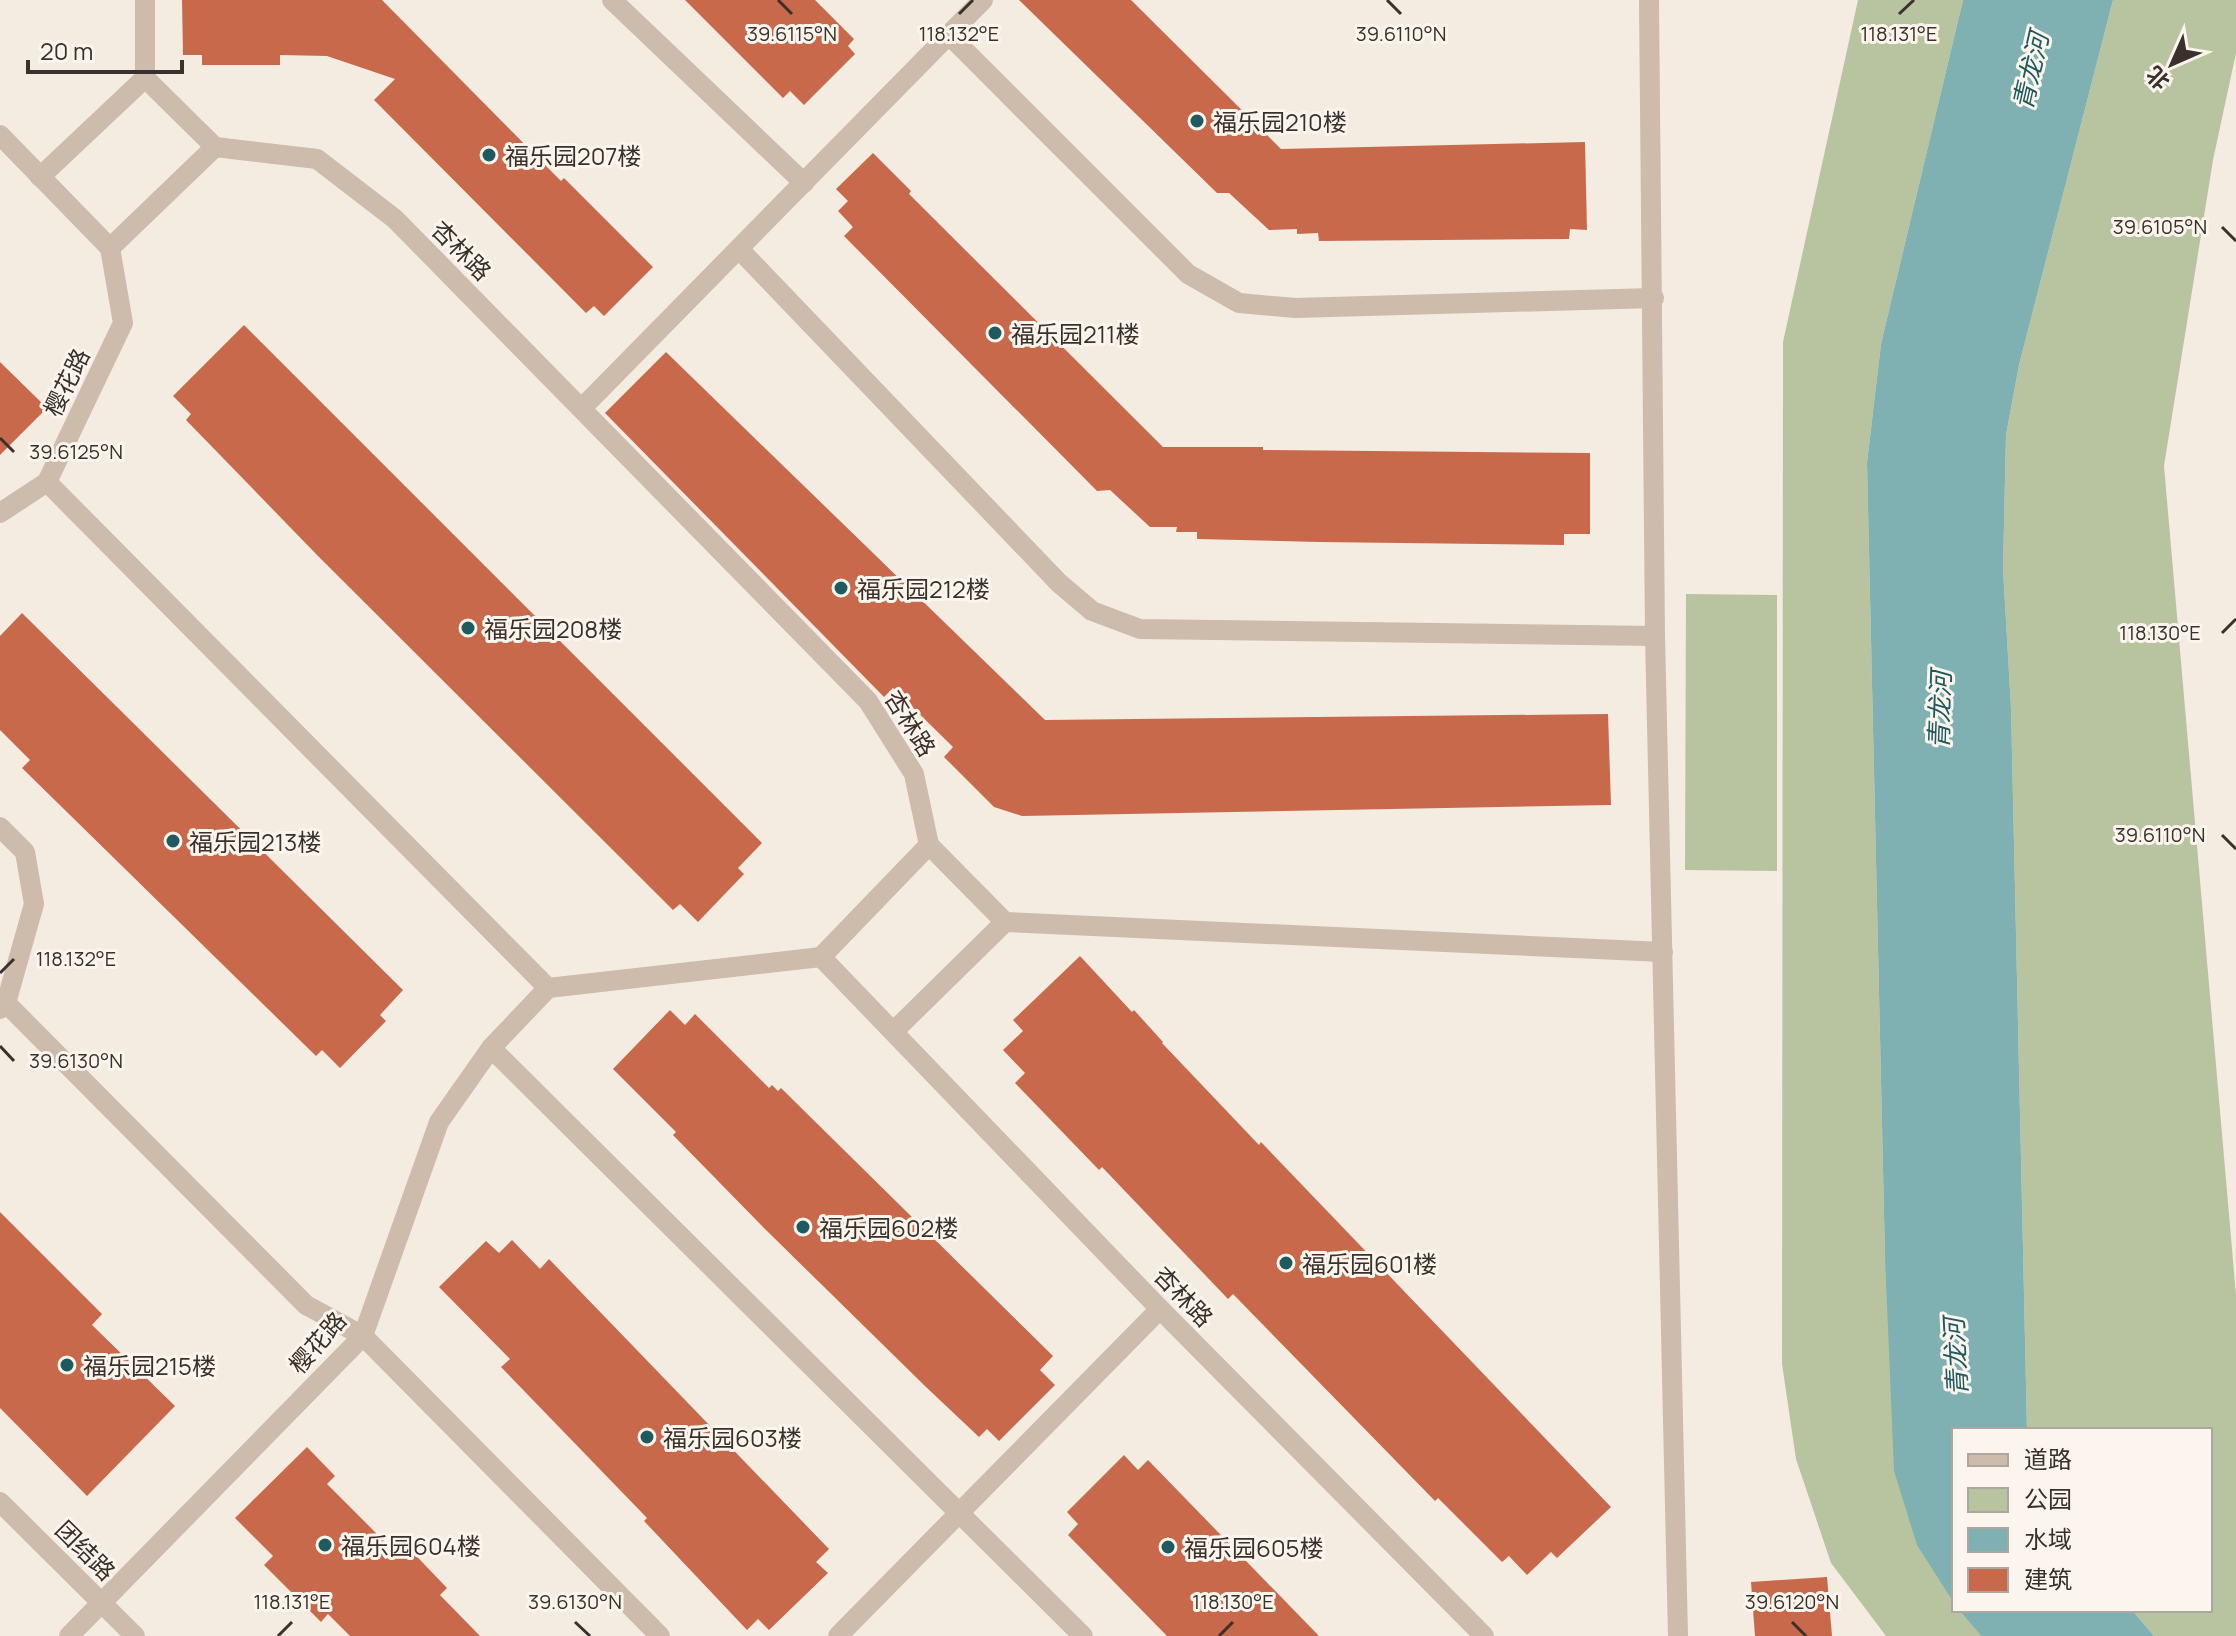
<svg xmlns="http://www.w3.org/2000/svg" width="2236" height="1636" viewBox="0 0 2236 1636" font-family="Manrope,'Noto Sans SC',sans-serif">
  <style>
    .green { fill: #b8c4a0 }
    .water { fill: #7fb0b2 }
    .building { fill: #c8694b }
    .lines { fill: none; stroke-linecap: round; stroke-linejoin: round }
    .street { stroke: #cdbbac; stroke-width: 20 }
    .ticks { fill: none; stroke: #3b302b; stroke-width: 3 }
    .poi-dot { fill: #1f5a5e; stroke: #fbf5ee; stroke-width: 3 }
    .labels { text-anchor: middle; dominant-baseline: central; stroke-width: 6; stroke-linejoin: round; paint-order: stroke }
    .poi-label { font-size: 24px; fill: #3b302b; stroke: #fbf5ee; text-anchor: start }
    .street-label { font-size: 24px; fill: #3b302b; stroke: #fbf5ee }
    .water-label { font-size: 26px; font-style: italic; fill: #1f5a5e; stroke: #fbf5ee }
    .ticks-label { font-size: 20px; text-anchor: middle; fill: #3b302b; stroke: #fbf5ee; stroke-width: 6; stroke-linejoin: round; paint-order: stroke }
  </style>
  <rect width="100%" height="100%" fill="#f4ebe1"/>
  <!-- green -->
  <g class="green">
    <path d="M 1858,0 L 1963,0 L 1881,344 L 1867,463 L 1885,1257 L 1951,1599 L 1954,1610 L 1959,1610 L 1981,1636 L 1886,1636 L 1831,1563 L 1796,1459 L 1782,1364 L 1783,342 Z"/>
    <path d="M 2113,0 L 2236,0 L 2236,53 L 2213,160 L 2164,466 L 2236,1295 L 2236,1636 L 2154,1636 L 2132,1610 L 2210,1610 L 2210,1430 L 2027,1430 L 2011,708 L 2003,569 L 2006,435 L 2019,365 Z"/>
    <path d="M 1686,594 L 1777,595 L 1777,871 L 1685,870 Z"/>
  </g>
  <!-- water -->
  <g class="water">
    <path d="M 1963,0 L 2113,0 L 2019,365 L 2006,435 L 2003,569 L 2011,708 L 2027,1430 L 1954,1430 L 1954,1603 L 1917,1545 L 1894,1471 L 1885,1257 L 1867,463 L 1881,344 Z"/>
    <path d="M 1959,1610 L 2132,1610 L 2154,1636 L 1981,1636 Z"/>
  </g>
  <!-- building -->
  <g class="building">
    <path d="M 182,0 L 382,0 L 561,181 L 564,178 L 653,267 L 604,316 L 594,306 L 586,313 L 374,100 L 395,79 L 327,56 L 280,55 L 280,65 L 202,65 L 202,55 L 183,55 Z"/>
    <path d="M 685,0 L 815,0 L 854,39 L 848,46 L 855,54 L 804,105 L 790,91 L 783,98 Z"/>
    <path d="M 1019,0 L 1131,0 L 1281,149 L 1585,142 L 1587,230 L 1570,229 L 1569,239 L 1319,241 L 1318,233 L 1297,234 L 1297,229 L 1269,230 L 1229,193 L 1217,193 Z"/>
    <path d="M 873,153 L 911,191 L 909,194 L 1163,447 L 1263,447 L 1263,450 L 1590,453 L 1590,534 L 1564,534 L 1564,545 L 1319,542 L 1197,539 L 1197,532 L 1176,532 L 1177,527 L 1150,527 L 1110,490 L 1097,491 L 844,236 L 853,227 L 838,211 L 848,201 L 836,189 Z"/>
    <path d="M 244,325 L 762,843 L 738,868 L 744,874 L 698,922 L 680,904 L 673,910 L 318,556 L 186,420 L 191,414 L 173,396 Z"/>
    <path d="M 666,352 L 1045,720 L 1608,714 L 1611,805 L 1022,816 L 994,807 L 944,757 L 953,747 L 893,688 L 884,697 L 605,413 Z"/>
    <path d="M 0,362 L 47,408 L 0,455 Z"/>
    <path d="M 22,613 L 403,990 L 380,1015 L 386,1021 L 340,1068 L 322,1050 L 316,1056 L 22,768 L 30,760 L 0,730 L 0,636 Z"/>
    <path d="M 1080,956 L 1132,1012 L 1134,1010 L 1163,1042 L 1162,1043 L 1259,1145 L 1261,1142 L 1611,1507 L 1557,1558 L 1551,1552 L 1527,1575 L 1509,1556 L 1502,1562 L 1438,1498 L 1435,1501 L 1233,1294 L 1228,1299 L 1102,1167 L 1099,1170 L 1015,1083 L 1025,1073 L 1003,1050 L 1023,1031 L 1013,1020 Z"/>
    <path d="M 670,1010 L 685,1025 L 695,1014 L 769,1088 L 772,1085 L 778,1091 L 781,1088 L 1053,1356 L 1040,1370 L 1055,1385 L 999,1441 L 987,1429 L 979,1437 L 926,1387 L 765,1229 L 673,1135 L 676,1132 L 613,1069 Z"/>
    <path d="M 0,1212 L 102,1314 L 92,1325 L 175,1406 L 87,1496 L 0,1408 Z"/>
    <path d="M 512,1240 L 540,1269 L 549,1259 L 829,1549 L 816,1562 L 828,1573 L 769,1630 L 758,1619 L 747,1630 L 644,1521 L 647,1518 L 501,1367 L 510,1359 L 439,1287 L 486,1241 L 499,1253 Z"/>
    <path d="M 307,1447 L 335,1476 L 327,1484 L 392,1549 L 401,1540 L 447,1588 L 440,1595 L 480,1636 L 350,1636 L 328,1614 L 321,1622 L 264,1565 L 273,1556 L 235,1518 Z"/>
    <path d="M 1124,1455 L 1138,1470 L 1148,1460 L 1319,1636 L 1167,1636 L 1068,1535 L 1078,1524 L 1067,1512 Z"/>
    <path d="M 1827,1577 L 1832,1636 L 1755,1636 L 1751,1582 Z"/>
  </g>
  <g class="lines">
    <!-- street -->
    <g class="street">
      <path d="M 612,0 L 804,183"/>
      <path d="M 1649,0 L 1655,636 L 1678,1636"/>
      <path d="M 949,35 L 1188,274 L 1239,303 L 1295,308 L 1654,298"/>
      <path d="M 145,78 L 215,147"/>
      <path d="M 145,78 L 145,0"/>
      <path d="M 0,135 L 110,248"/>
      <path d="M 40,177 L 145,78"/>
      <path d="M 110,248 L 215,147 L 317,159 L 395,219 L 868,701 L 914,774 L 929,845 L 821,957"/>
      <path d="M 739,249 L 1059,583 L 1092,611 L 1140,629 L 1655,636"/>
      <path d="M 582,408 L 983,0"/>
      <path d="M 47,482 L 548,988"/>
      <path d="M 0,513 L 47,482 L 123,323 L 110,248"/>
      <path d="M 0,827 L 25,852 L 34,904 L 6,1003 L 0,1009"/>
      <path d="M 929,845 L 1005,922 L 1663,952"/>
      <path d="M 821,957 L 1160,1309 L 1484,1636"/>
      <path d="M 548,988 L 821,957"/>
      <path d="M 6,1003 L 306,1305 L 363,1336 L 660,1636"/>
      <path d="M 894,1031 L 1005,922"/>
      <path d="M 491,1048 L 1083,1636"/>
      <path d="M 0,1502 L 135,1636"/>
      <path d="M 69,1636 L 363,1336 L 439,1122 L 491,1048 L 548,988"/>
      <path d="M 838,1636 L 1160,1309"/>
    </g>
  </g>
  <!-- ticks -->
  <path class="ticks" d="M 778,0 L 792,14M 1387,0 L 1401,14M 959,14 L 973,0M 1899,14 L 1914,0M 2222,227 L 2236,241M 0,438 L 14,452M 2222,633 L 2236,619M 2222,835 L 2236,849M 0,973 L 14,959M 0,1046 L 14,1061M 575,1622 L 590,1636M 1792,1622 L 1806,1636M 278,1636 L 292,1622M 1219,1636 L 1233,1622"/>
  <!-- markers -->
  <g class="poi-dot">
    <circle cx="1197" cy="121" r="8"/>
    <circle cx="489" cy="155" r="8"/>
    <circle cx="995" cy="333" r="8"/>
    <circle cx="841" cy="588" r="8"/>
    <circle cx="468" cy="628" r="8"/>
    <circle cx="173" cy="841" r="8"/>
    <circle cx="803" cy="1227" r="8"/>
    <circle cx="1286" cy="1263" r="8"/>
    <circle cx="67" cy="1365" r="8"/>
    <circle cx="647" cy="1437" r="8"/>
    <circle cx="325" cy="1545" r="8"/>
    <circle cx="1168" cy="1547" r="8"/>
  </g>
  <g class="labels">
    <!-- poi labels -->
    <g class="poi-label">
      <text x="1213" y="121">福乐园210楼</text>
      <text x="505" y="155">福乐园207楼</text>
      <text x="1011" y="333">福乐园211楼</text>
      <text x="857" y="588">福乐园212楼</text>
      <text x="484" y="628">福乐园208楼</text>
      <text x="189" y="841">福乐园213楼</text>
      <text x="819" y="1227">福乐园602楼</text>
      <text x="1302" y="1263">福乐园601楼</text>
      <text x="83" y="1365">福乐园215楼</text>
      <text x="663" y="1437">福乐园603楼</text>
      <text x="341" y="1545">福乐园604楼</text>
      <text x="1184" y="1547">福乐园605楼</text>
    </g>
    <!-- street labels -->
    <g class="street-label">
      <text transform="translate(462 250) rotate(45)">杏林路</text>
      <text transform="translate(66 382) rotate(-64)">樱花路</text>
      <text transform="translate(911 723) rotate(58)">杏林路</text>
      <text transform="translate(1184 1296) rotate(46)">杏林路</text>
      <text transform="translate(317 1342) rotate(-49)">樱花路</text>
      <text transform="translate(86 1550) rotate(45)">团结路</text>
    </g>
    <!-- water labels -->
    <g class="water-label">
      <text transform="translate(2030 71) rotate(-77)">青龙河</text>
      <text transform="translate(1939 710) rotate(-88)">青龙河</text>
      <text transform="translate(1955 1357) rotate(-93)">青龙河</text>
    </g>
  </g>
  <g class="ticks-label">
    <text x="792" y="41">39.6115°N</text>
    <text x="959" y="41">118.132°E</text>
    <text x="1401" y="41">39.6110°N</text>
    <text x="1899" y="41">118.131°E</text>
    <text x="2160" y="234">39.6105°N</text>
    <text x="76" y="459">39.6125°N</text>
    <text x="2160" y="640">118.130°E</text>
    <text x="2160" y="842">39.6110°N</text>
    <text x="76" y="966">118.132°E</text>
    <text x="76" y="1068">39.6130°N</text>
    <text x="292" y="1609">118.131°E</text>
    <text x="575" y="1609">39.6130°N</text>
    <text x="1233" y="1609">118.130°E</text>
    <text x="1792" y="1609">39.6120°N</text>
  </g>
  <!-- legend -->
  <rect x="1952" y="1428" width="260" height="184" fill="#fbf5ee" stroke="#aea6a0" stroke-width="2"/>
  <rect x="1968" y="1454" width="40" height="12" fill="#cdbbac" stroke="#aea6a0" stroke-width="2"/>
  <text x="2024" y="1468" font-size="24" fill="#3b302b">道路</text>
  <rect x="1968" y="1488" width="40" height="24" fill="#b8c4a0" stroke="#aea6a0" stroke-width="2"/>
  <text x="2024" y="1508" font-size="24" fill="#3b302b">公园</text>
  <rect x="1968" y="1528" width="40" height="24" fill="#7fb0b2" stroke="#aea6a0" stroke-width="2"/>
  <text x="2024" y="1548" font-size="24" fill="#3b302b">水域</text>
  <rect x="1968" y="1568" width="40" height="24" fill="#c8694b" stroke="#aea6a0" stroke-width="2"/>
  <text x="2024" y="1588" font-size="24" fill="#3b302b">建筑</text>
  <!-- north arrow -->
  <g transform="translate(2172 64) rotate(225)" stroke="#fbf5ee" stroke-width="6" paint-order="stroke">
  <path d="M0-6L14 30L0 20L-14 30Z" fill="#3b302b"/>
  <text y="-12" font-size="22" font-weight="bold" text-anchor="middle" fill="#3b302b">北</text>
  </g>
  <!-- scale -->
  <path d="M28 60v12h154v-12" fill="none" stroke="#3b302b" stroke-width="4"/>
  <text x="40" y="60" font-size="24" fill="#3b302b" stroke="#fbf5ee" stroke-width="6" paint-order="stroke">20 m</text>
</svg>
